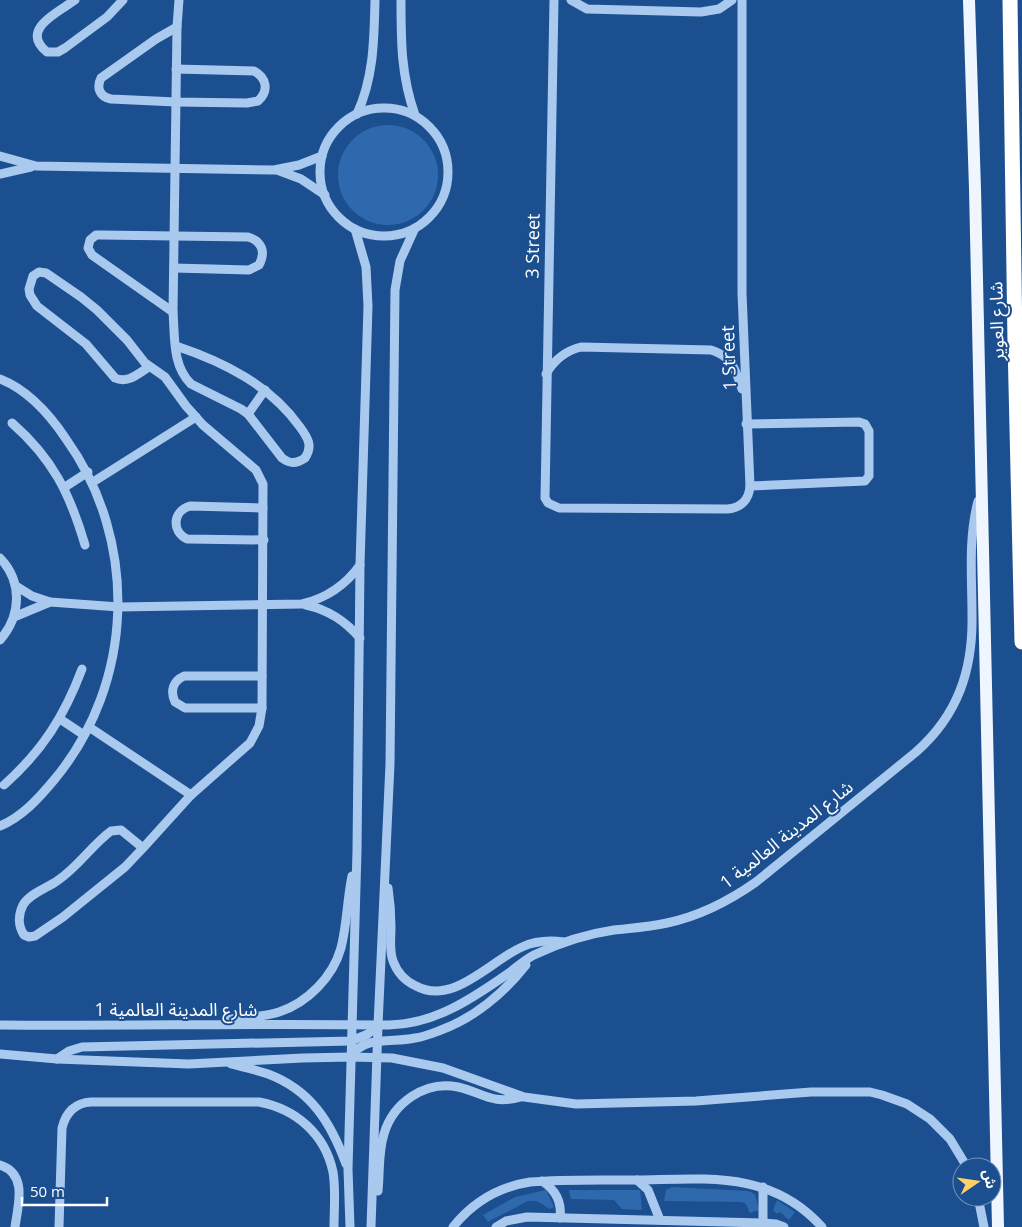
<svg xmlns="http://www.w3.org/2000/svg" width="1022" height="1227" viewBox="0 0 1022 1227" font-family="'Open Sans','Noto Sans Arabic',sans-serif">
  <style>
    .green { fill: #2e69ad }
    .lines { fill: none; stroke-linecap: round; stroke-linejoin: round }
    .minor { stroke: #a9c9ee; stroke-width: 9 }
    .major { stroke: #f0f6ff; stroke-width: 12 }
    .highway { stroke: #fff; stroke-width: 15 }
    .labels { text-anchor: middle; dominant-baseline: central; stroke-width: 4; stroke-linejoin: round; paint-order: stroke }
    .street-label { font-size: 18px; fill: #fff; stroke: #1b4f8f }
  </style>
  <rect width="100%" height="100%" fill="#1b4f8f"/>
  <!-- green -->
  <g class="green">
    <circle cx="388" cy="175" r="50"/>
    <path d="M 672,1187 L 748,1191 L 755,1194 L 759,1210 L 750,1213 L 746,1204 L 742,1202 L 664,1201 L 666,1190 Z"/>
    <path d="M 546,1190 L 554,1207 L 549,1209 C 533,1196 529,1200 513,1209 C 505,1213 496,1217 488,1222 L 483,1215 L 515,1197 Z"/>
    <path d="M 569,1190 L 640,1190 L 642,1210 L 622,1209 L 614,1200 L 571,1199 Z"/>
    <path d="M 777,1200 L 795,1212 L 789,1220 L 780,1212 L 777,1214 L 773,1210 Z"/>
  </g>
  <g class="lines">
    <!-- minor -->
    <g class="minor">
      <path d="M 75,0 C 59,12 19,29 47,52 L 58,52 L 65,48 L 107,17 L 123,0"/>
      <path d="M 401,0 C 401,41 401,76 415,115"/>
      <path d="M 554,0 L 545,498 L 548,503 L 559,508 L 727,509 C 741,508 749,500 750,486 L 742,293 L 742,0"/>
      <path d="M 571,0 L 587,9 L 701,12 L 719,9 L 732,0"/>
      <path d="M 176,69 L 254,71 C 267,78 269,91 258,101 L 247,103 L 176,102 L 111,99 C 100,97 96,88 101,78 L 156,39 L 177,27"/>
      <circle cx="384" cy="172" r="64"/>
      <path d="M 357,114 C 374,77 374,39 375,0"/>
      <path d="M 0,156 L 36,166 L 274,170 L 299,165 L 322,156"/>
      <path d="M 277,170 L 301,179 L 325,195"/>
      <path d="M 0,174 L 31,167"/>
      <path d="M 173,312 L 92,255 L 88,248 L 90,240 L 96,235 L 101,235 L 248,237 C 262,241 266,252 259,265 L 249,270 L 174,268"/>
      <path d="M 176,346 C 224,362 270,385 300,427 C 308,438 313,446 305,458 C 296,464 290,464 282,458 L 248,414 L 241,409 L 191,384 C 172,365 175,337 173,312 L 177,27 L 179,0"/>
      <path d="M 546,374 C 554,360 565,351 581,347 L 711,350 C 732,356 736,371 742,389"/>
      <path d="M 0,379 C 28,390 50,415 66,439 C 139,541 135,683 54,780 C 39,798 22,817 0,826"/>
      <path d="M 248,414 L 265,390"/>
      <path d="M 12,423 C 53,459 70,494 85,545"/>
      <path d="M 746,424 L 859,422 L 865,424 L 869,431 L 869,476 L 865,481 L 750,486"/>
      <path d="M 93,482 L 196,417"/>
      <path d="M 65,487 L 88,472"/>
      <path d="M 263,508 L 190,506 C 173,511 171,531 187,539 L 264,540"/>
      <path d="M 0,558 C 23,582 21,616 0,640"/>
      <path d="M 16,586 L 32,596 L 50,602 L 119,607 L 302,604 C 327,598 345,586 360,565"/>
      <path d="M 306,605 C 329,610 345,621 360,638"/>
      <path d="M 14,617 L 50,602"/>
      <path d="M 262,708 L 185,708 L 175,702 C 170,691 173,681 184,676 L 262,676"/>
      <path d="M 60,719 L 84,735"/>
      <path d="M 89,727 L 191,795"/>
      <path d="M 4,785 C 42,751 64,717 82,669"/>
      <path d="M 143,848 L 121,830 L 111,831 C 91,846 78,867 57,881 C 47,888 29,894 23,905 C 18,915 18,926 24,935 L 29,937 L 35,936 L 63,917 L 125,867 L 143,848 L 191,795 L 250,743 L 259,726 L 262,708 L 263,484 L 256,470 L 203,425 L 186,406 L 165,377 L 145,363 L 127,340 L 97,310 L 81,297 L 46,273 L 39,272 L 33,276 L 29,289 L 30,295 L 37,306 L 86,344 L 115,378 C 128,384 139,373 149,367"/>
      <path d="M 388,888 C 390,901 391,914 391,927 C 391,938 389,950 393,961 C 397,972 405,981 416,986 C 453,1006 490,961 522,947 C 535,941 549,940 564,942"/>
      <path d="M 230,1019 C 247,1017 264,1017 279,1012 C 307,1003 333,977 341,948 C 347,925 347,900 352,876"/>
      <path d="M 0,1025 C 130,1026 259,1023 389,1025 C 434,1024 470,1000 506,975 C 515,969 524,960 534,955 C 559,943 586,934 614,930 C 632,928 649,927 667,923 C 700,916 729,901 756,882 L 916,752 C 958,715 973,670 972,615 C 972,576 968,540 978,501"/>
      <path d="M 0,1054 L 57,1059 L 189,1064 L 303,1058 L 351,1057 L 392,1058 L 443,1068 L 524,1097 L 576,1104 L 696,1101 L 811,1092 L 870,1092 L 882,1095 L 907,1104 L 930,1119 L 950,1139 L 967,1167"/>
      <path d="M 351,1056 C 366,1035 393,1043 415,1038 C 424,1037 433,1033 441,1030 C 474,1018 504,993 526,965"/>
      <path d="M 57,1059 L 69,1051 L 82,1047 L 351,1041 L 368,1034 L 378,1025"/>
      <path d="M 231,1064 C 243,1067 256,1070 268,1074 C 311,1090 331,1123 346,1164"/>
      <path d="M 0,1165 C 28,1174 18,1205 15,1227"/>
      <path d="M 637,1180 L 648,1190 L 660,1220"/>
      <path d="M 542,1181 C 556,1190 562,1202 560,1218"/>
      <path d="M 378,1191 C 380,1172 378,1152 384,1134 C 393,1103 425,1080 458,1087 C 484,1093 491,1105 521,1097"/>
      <path d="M 978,1197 L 984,1227"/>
      <path d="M 59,1227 L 62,1128 C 66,1112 75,1103 91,1102 L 259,1102 C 296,1109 325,1134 333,1172 C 336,1190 334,1209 334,1227"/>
      <path d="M 350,1227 L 348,1169 L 357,851 L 360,565 L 368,306 L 366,267 L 355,229"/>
      <path d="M 371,1227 L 378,1025 L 390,764 L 395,290 L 400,261 L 415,228"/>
      <path d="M 453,1227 C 473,1202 498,1187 530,1182 C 565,1179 601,1180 637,1180 C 706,1179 771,1170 822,1227"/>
      <path d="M 496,1227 L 506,1221 L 527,1217 L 763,1223 L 776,1224 L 784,1227"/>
      <path d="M 763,1227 L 763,1187"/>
    </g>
    <!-- major -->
    <path class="major" d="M 969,0 L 975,189 L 998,1227"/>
    <!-- highway -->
    <path class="highway" d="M 1010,0 L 1015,343 L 1022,642"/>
  </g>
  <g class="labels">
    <!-- street labels -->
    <g class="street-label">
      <text transform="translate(532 246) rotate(-89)">3 Street</text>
      <text transform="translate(996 321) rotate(-91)">شارع العوير</text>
      <text transform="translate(728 358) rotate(-92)">1 Street</text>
      <text transform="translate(786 834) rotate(-38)">شارع المدينة العالمية 1</text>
      <text x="176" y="1009">شارع المدينة العالمية 1</text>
    </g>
  </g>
  <!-- north arrow -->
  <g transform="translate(977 1182) rotate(77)"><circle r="24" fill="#1b4f8f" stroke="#7695bc"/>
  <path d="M0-4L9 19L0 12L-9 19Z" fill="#ffd166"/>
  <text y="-8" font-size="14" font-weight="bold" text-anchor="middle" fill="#ffffff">ش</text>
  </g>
  <!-- scale -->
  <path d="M22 1197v8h85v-8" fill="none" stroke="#ffffff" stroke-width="2.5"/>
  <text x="30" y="1197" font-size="15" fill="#ffffff" stroke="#1b4f8f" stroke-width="4" paint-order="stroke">50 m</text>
</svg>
